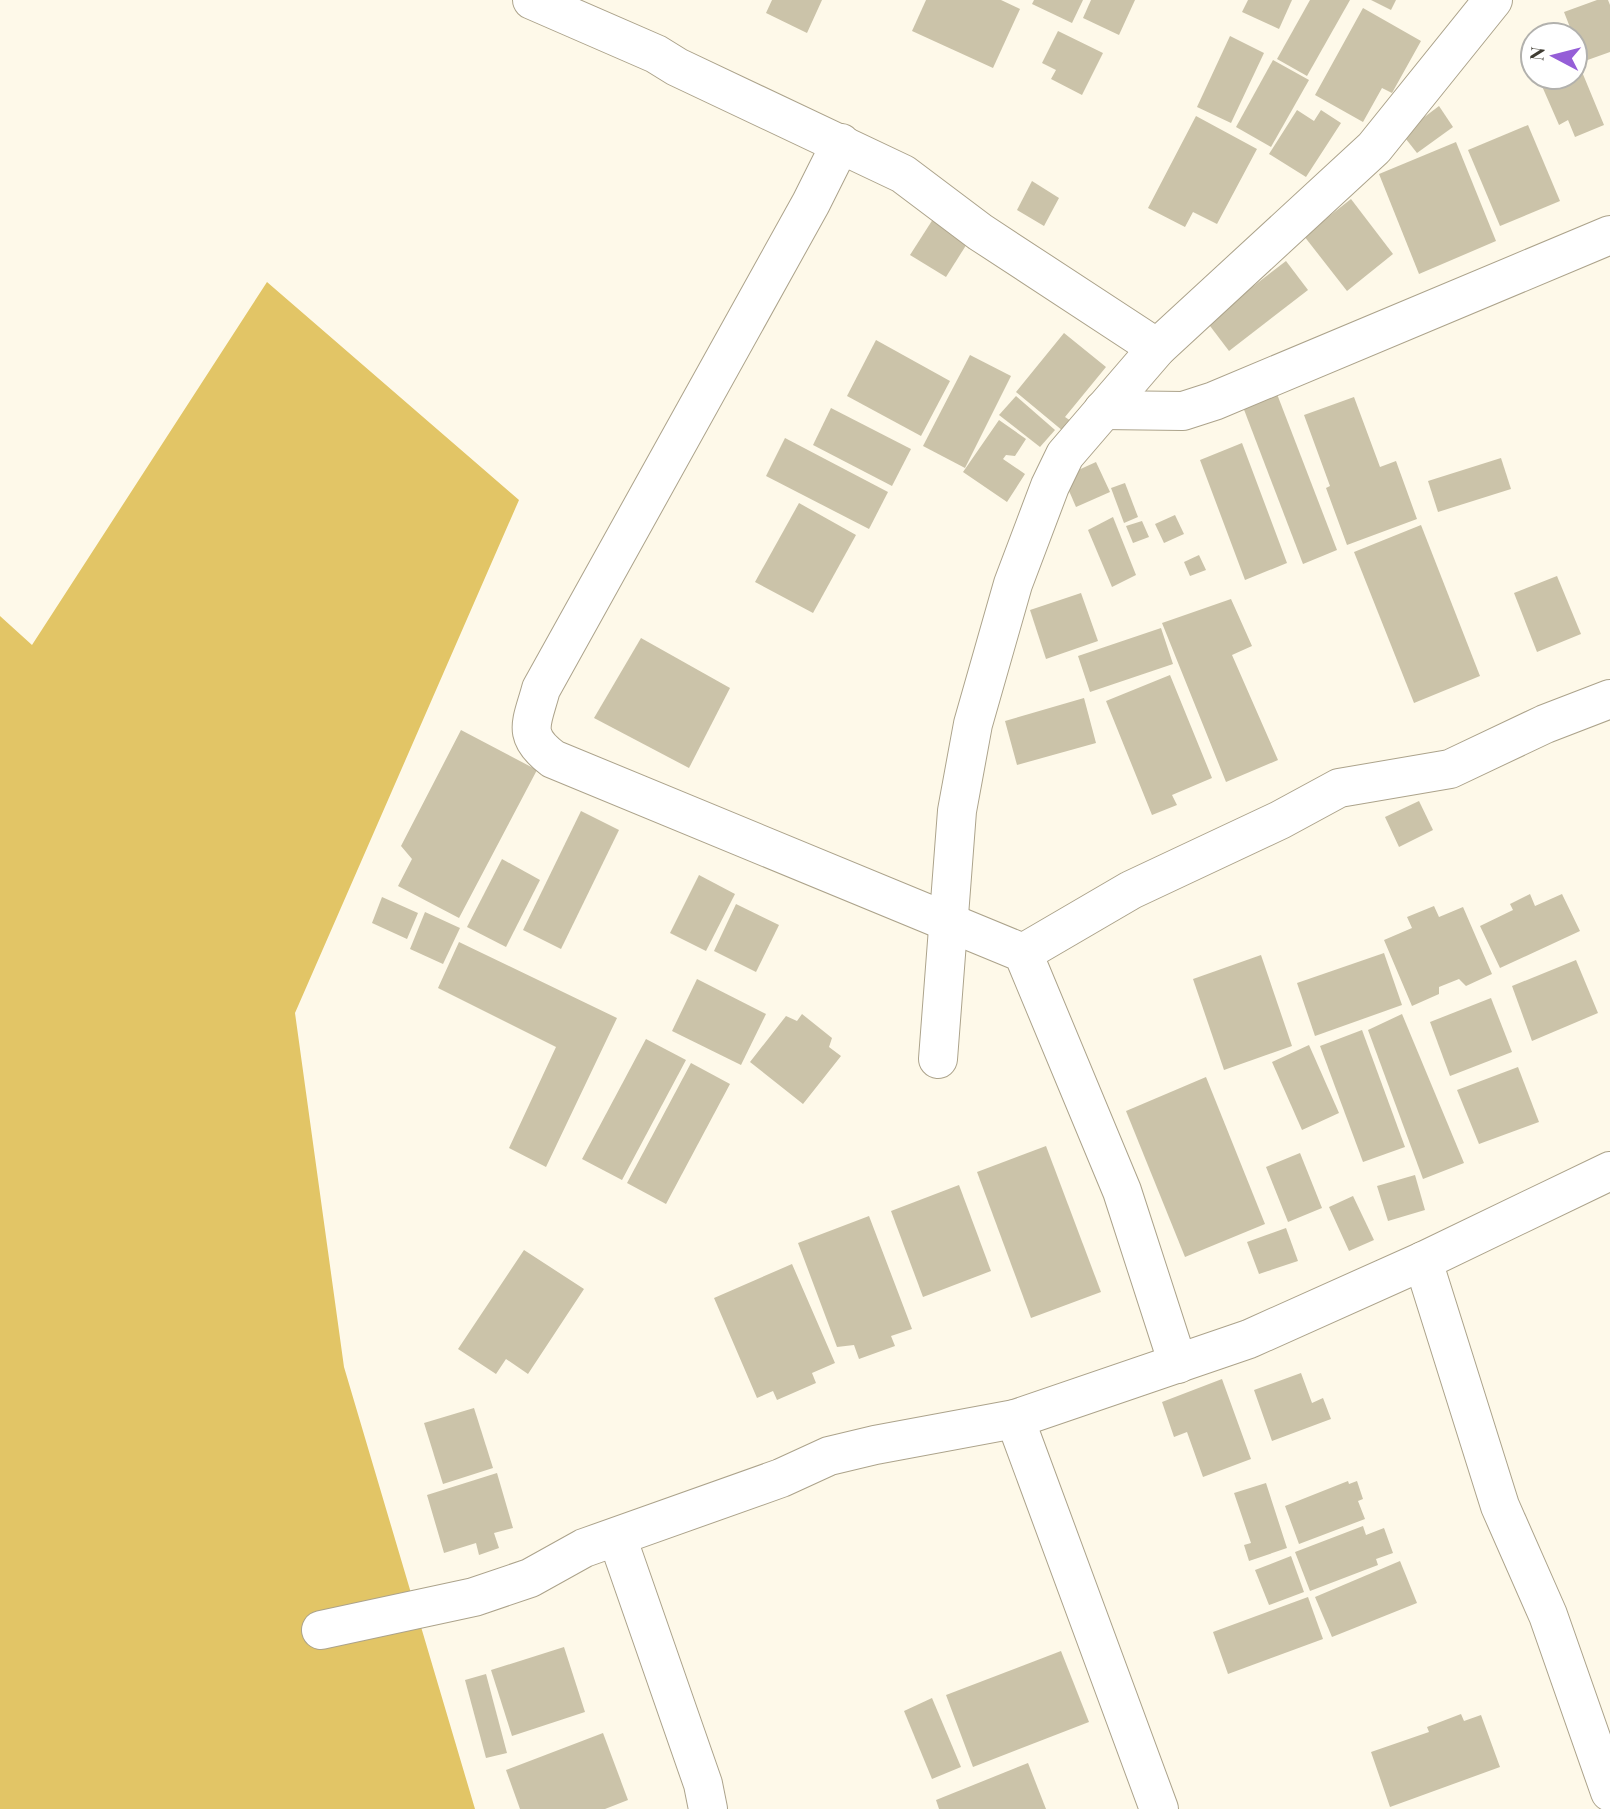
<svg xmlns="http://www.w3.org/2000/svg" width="1610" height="1809" viewBox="0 0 1610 1809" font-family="'Playfair Display',serif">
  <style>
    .forest { fill: #e2c566 }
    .building { fill: #cbc3a9 }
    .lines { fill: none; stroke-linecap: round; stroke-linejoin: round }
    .minor-casing { stroke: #aca38b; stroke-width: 40 }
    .minor { stroke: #fff; stroke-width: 38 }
  </style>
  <rect width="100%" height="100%" fill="#fef9e9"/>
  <!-- forest -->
  <path class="forest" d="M 267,282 L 519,500 L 295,1013 L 344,1367 L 475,1809 L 0,1809 L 0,616 L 32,645 Z"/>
  <!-- building -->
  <g class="building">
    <path d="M 772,0 L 822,0 L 807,33 L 766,13 Z"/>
    <path d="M 926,0 L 1001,0 L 1020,9 L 993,68 L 912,31 Z"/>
    <path d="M 1034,0 L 1083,0 L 1072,23 L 1032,4 Z"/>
    <path d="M 1091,0 L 1135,0 L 1119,35 L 1083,18 Z"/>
    <path d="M 1248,0 L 1292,0 L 1279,29 L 1242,12 Z"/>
    <path d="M 1310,0 L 1350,0 L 1307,76 L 1277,59 Z"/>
    <path d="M 1371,0 L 1396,0 L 1391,10 Z"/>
    <path d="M 1597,0 L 1608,0 L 1610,5 L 1610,52 L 1582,62 L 1575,42 L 1575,35 L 1573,35 L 1564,12 Z"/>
    <path d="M 1363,8 L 1421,41 L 1392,93 L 1382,88 L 1363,122 L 1315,95 Z"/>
    <path d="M 1058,31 L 1103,53 L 1082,95 L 1051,79 L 1056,70 L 1042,63 Z"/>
    <path d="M 1230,36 L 1264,53 L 1231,123 L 1197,107 Z"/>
    <path d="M 1575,55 L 1604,125 L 1575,137 L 1568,120 L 1559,125 L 1538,77 L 1575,77 Z"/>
    <path d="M 1273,60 L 1309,80 L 1271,147 L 1236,127 Z"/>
    <path d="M 1439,106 L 1453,127 L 1417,153 L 1402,134 Z"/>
    <path d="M 1297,110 L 1314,121 L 1321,110 L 1341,123 L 1306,177 L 1269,154 Z"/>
    <path d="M 1196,116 L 1257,149 L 1217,224 L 1193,212 L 1185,227 L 1148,208 Z"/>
    <path d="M 1528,125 L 1560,201 L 1500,226 L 1468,150 Z"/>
    <path d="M 1456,142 L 1496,241 L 1419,274 L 1379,174 Z"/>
    <path d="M 1032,181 L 1059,198 L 1044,226 L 1017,210 Z"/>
    <path d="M 1351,199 L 1393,254 L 1347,291 L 1304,236 Z"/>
    <path d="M 935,216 L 970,239 L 946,277 L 910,255 Z"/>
    <path d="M 1286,261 L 1308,290 L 1229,351 L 1207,322 Z"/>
    <path d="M 1064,333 L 1106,367 L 1065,417 L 1071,421 L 1063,431 L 1016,392 Z"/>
    <path d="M 876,340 L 950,381 L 921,436 L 847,396 Z"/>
    <path d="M 970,355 L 1011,376 L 965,468 L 923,446 Z"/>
    <path d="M 1277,394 L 1337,550 L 1303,564 L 1243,407 Z"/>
    <path d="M 1016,396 L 1055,430 L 1040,447 L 999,415 Z"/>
    <path d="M 1354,397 L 1380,467 L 1396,461 L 1417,519 L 1347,545 L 1326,488 L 1330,486 L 1304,415 Z"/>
    <path d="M 831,408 L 911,449 L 892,486 L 813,445 Z"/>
    <path d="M 999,420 L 1026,439 L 1015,456 L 1006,455 L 1003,459 L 1025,474 L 1007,502 L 963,472 Z"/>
    <path d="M 785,438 L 888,492 L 869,529 L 766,476 Z"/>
    <path d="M 1242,443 L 1287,563 L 1245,580 L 1200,460 Z"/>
    <path d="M 1501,458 L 1511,489 L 1438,512 L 1428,481 Z"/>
    <path d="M 1096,462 L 1110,492 L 1076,507 L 1063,477 Z"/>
    <path d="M 1125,483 L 1138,517 L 1124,523 L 1111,488 Z"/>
    <path d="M 799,503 L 856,535 L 813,613 L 755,582 Z"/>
    <path d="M 1175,515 L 1184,534 L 1164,543 L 1155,524 Z"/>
    <path d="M 1113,517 L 1136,575 L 1112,587 L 1088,530 Z"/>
    <path d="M 1142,521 L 1149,537 L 1133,543 L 1126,526 Z"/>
    <path d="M 1421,525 L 1480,676 L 1414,703 L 1354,552 Z"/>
    <path d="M 1199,555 L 1206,570 L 1190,576 L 1184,562 Z"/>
    <path d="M 1557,576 L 1581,634 L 1537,652 L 1514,593 Z"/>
    <path d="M 1081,593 L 1098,641 L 1046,659 L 1030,610 Z"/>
    <path d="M 1231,599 L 1252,646 L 1232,655 L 1278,760 L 1226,782 L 1162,623 Z"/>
    <path d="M 1161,628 L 1173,664 L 1090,692 L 1078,656 Z"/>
    <path d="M 641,638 L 730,688 L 689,768 L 594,718 Z"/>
    <path d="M 1170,675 L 1212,778 L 1172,795 L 1177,805 L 1152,815 L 1106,701 Z"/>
    <path d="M 1084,698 L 1096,743 L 1017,765 L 1005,721 Z"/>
    <path d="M 461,730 L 537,770 L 459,918 L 398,886 L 412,859 L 401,846 Z"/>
    <path d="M 1419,801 L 1433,830 L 1399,847 L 1385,817 Z"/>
    <path d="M 581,811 L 619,830 L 561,949 L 523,930 Z"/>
    <path d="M 502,859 L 540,880 L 506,947 L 467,927 Z"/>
    <path d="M 699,875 L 735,894 L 706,951 L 670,933 Z"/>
    <path d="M 1530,894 L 1535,906 L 1562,894 L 1580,931 L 1500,968 L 1480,926 L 1513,910 L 1510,904 Z"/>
    <path d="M 382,897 L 418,913 L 407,939 L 372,923 Z"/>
    <path d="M 736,904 L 779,925 L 756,972 L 714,951 Z"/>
    <path d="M 1434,906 L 1439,917 L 1463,907 L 1492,974 L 1466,986 L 1459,979 L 1439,987 L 1439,994 L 1412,1006 L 1384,940 L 1412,928 L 1407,917 Z"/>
    <path d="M 425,912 L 460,928 L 443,964 L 410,949 Z"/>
    <path d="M 459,942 L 617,1018 L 546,1167 L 509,1148 L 556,1047 L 438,988 Z"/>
    <path d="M 1384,953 L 1402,1005 L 1315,1036 L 1297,983 Z"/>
    <path d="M 1261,955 L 1292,1046 L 1224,1070 L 1193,979 Z"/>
    <path d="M 1576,960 L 1598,1013 L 1532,1041 L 1512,986 Z"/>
    <path d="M 697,979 L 766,1014 L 741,1065 L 672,1031 Z"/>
    <path d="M 1491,998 L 1512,1052 L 1450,1076 L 1430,1022 Z"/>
    <path d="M 802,1014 L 832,1038 L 829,1047 L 841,1056 L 803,1104 L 750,1062 L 786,1016 L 797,1021 Z"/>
    <path d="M 1402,1014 L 1464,1163 L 1423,1179 L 1368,1030 Z"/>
    <path d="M 1362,1030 L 1405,1147 L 1363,1162 L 1320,1046 Z"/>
    <path d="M 646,1039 L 686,1060 L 622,1180 L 582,1159 Z"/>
    <path d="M 1309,1045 L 1339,1113 L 1302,1130 L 1272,1062 Z"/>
    <path d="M 691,1063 L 730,1084 L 666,1204 L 627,1183 Z"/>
    <path d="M 1518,1067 L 1539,1122 L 1479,1144 L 1457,1090 Z"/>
    <path d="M 1206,1077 L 1265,1224 L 1185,1257 L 1126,1111 Z"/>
    <path d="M 1046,1146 L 1101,1292 L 1031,1318 L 977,1172 Z"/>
    <path d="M 1300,1153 L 1322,1208 L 1288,1222 L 1266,1167 Z"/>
    <path d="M 1415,1175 L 1425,1210 L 1388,1221 L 1377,1186 Z"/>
    <path d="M 959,1185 L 991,1271 L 923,1297 L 891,1211 Z"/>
    <path d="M 1353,1196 L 1374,1240 L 1349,1251 L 1329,1207 Z"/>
    <path d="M 869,1216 L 912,1329 L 891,1336 L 895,1346 L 859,1359 L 854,1345 L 837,1347 L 798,1243 Z"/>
    <path d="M 1286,1228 L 1298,1261 L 1259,1274 L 1247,1242 Z"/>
    <path d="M 524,1250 L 584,1289 L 528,1374 L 506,1359 L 496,1374 L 458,1349 Z"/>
    <path d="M 792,1264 L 835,1363 L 812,1373 L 816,1383 L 777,1400 L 773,1391 L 757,1398 L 714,1298 Z"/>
    <path d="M 1301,1373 L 1312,1403 L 1323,1398 L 1331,1419 L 1272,1441 L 1254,1390 Z"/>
    <path d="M 1222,1379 L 1251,1459 L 1203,1477 L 1187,1432 L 1174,1437 L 1162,1402 Z"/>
    <path d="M 474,1408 L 493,1468 L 443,1484 L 424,1423 Z"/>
    <path d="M 497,1473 L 513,1528 L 494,1533 L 499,1548 L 479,1555 L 476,1543 L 444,1553 L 427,1495 Z"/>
    <path d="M 1348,1481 L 1349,1484 L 1357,1481 L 1363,1499 L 1358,1501 L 1365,1519 L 1299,1544 L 1285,1506 Z"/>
    <path d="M 1266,1483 L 1287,1548 L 1249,1561 L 1244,1545 L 1251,1543 L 1234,1493 Z"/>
    <path d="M 1363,1526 L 1366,1535 L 1384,1528 L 1393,1553 L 1376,1559 L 1378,1565 L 1310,1591 L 1295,1552 Z"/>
    <path d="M 1291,1556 L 1304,1592 L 1269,1605 L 1255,1570 Z"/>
    <path d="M 1400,1561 L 1417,1603 L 1332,1637 L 1315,1597 Z"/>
    <path d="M 1308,1597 L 1323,1639 L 1228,1674 L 1213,1632 Z"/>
    <path d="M 564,1647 L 585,1712 L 512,1736 L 491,1670 Z"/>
    <path d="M 1061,1651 L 1089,1722 L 973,1767 L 946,1695 Z"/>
    <path d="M 486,1674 L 507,1753 L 486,1758 L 465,1680 Z"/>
    <path d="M 932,1698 L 961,1767 L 932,1779 L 904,1711 Z"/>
    <path d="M 1461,1714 L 1464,1721 L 1481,1715 L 1500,1767 L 1390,1807 L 1371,1752 L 1429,1732 L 1427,1727 Z"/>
    <path d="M 603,1733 L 628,1800 L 605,1809 L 520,1809 L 506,1770 Z"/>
    <path d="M 1028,1763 L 1046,1809 L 939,1809 L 936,1800 Z"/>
  </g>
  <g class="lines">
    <defs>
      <g id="minor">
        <path d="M 532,0 L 656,54 L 677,67 L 903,174 L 980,232 L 1157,348"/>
        <path d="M 841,143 L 811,203 L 541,689 C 532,723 521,735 553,759 L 1023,953 L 1122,1191 L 1178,1364"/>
        <path d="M 1103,410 L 1183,411 L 1214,401 L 1610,235"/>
        <path d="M 1023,953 L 1131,890 L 1280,820 L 1339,788 L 1450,769 L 1545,724 L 1610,699"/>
        <path d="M 938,1059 L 957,811 L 973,724 L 1013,584 L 1050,486 L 1065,455 L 1157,348 L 1374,148 L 1493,0"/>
        <path d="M 1423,1261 L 1500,1506 L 1548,1615 L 1610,1792"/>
        <path d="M 617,1537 L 703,1784 L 708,1809"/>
        <path d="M 321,1630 L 474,1597 L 530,1578 L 584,1548 L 781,1478 L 829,1456 L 875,1445 L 1015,1419"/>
        <path d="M 1159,1809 L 1015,1419 L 1249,1339 L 1423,1261 L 1610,1171"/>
      </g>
    </defs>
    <!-- minor casing -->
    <use href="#minor" class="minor-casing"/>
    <!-- minor -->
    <use href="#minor" class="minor"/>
  </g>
  <!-- north arrow -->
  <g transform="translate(1554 56) rotate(277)"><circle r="33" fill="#ffffff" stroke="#b2b1ad" stroke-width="2"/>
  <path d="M0-5L12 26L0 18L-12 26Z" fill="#955ed7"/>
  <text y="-10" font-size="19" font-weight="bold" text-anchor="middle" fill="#3f3c32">N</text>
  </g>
</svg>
